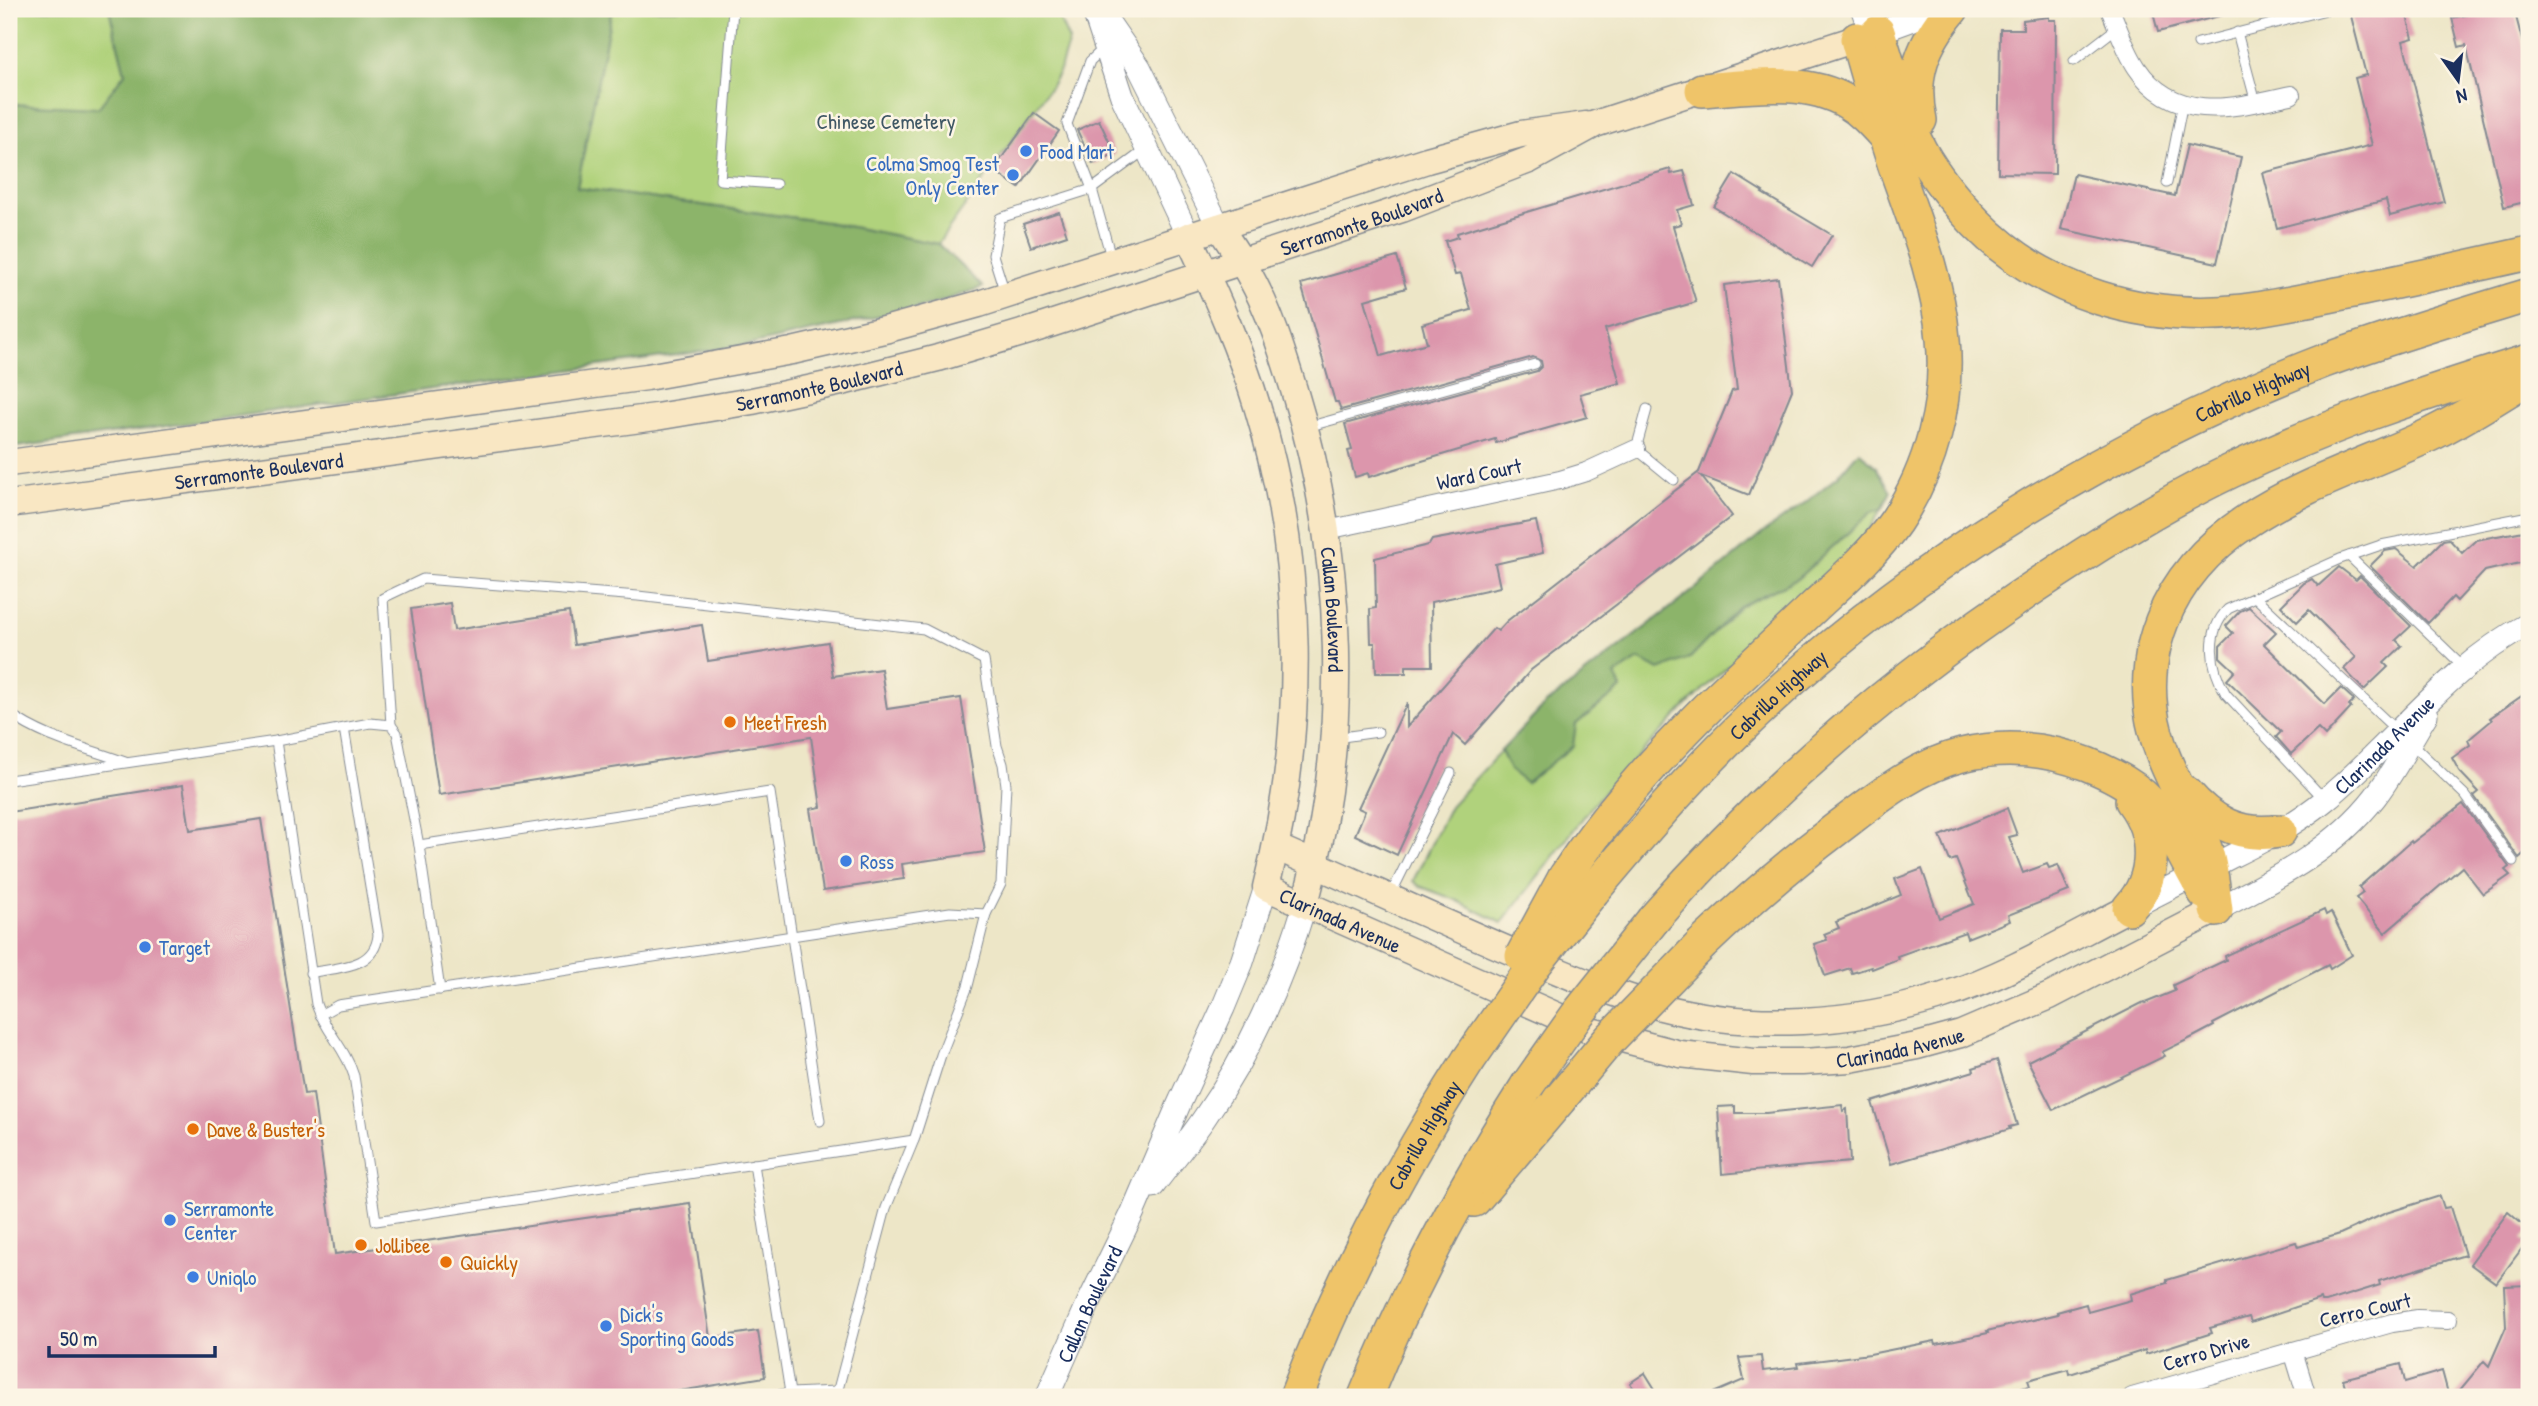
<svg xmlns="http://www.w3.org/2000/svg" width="2538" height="1406" viewBox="0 0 2538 1406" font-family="'Patrick Hand',sans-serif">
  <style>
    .green { fill: #b0d27b; stroke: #66806c; stroke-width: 2 }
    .forest { fill: #8cb46b; stroke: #547264; stroke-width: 2 }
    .building { fill: #dc96ac }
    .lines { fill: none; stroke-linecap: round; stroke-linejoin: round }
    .service-casing { stroke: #848a92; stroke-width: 11 }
    .minor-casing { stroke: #848a92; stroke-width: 20 }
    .tertiary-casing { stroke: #848a92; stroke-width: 25 }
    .secondary-casing { stroke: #848a92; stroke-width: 29 }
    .motorway-casing { stroke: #848a92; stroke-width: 36 }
    .service { stroke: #fff; stroke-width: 9 }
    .minor { stroke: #fff; stroke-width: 18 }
    .tertiary { stroke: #fff; stroke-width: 23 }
    .secondary { stroke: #f9e7c3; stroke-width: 26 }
    .motorway { stroke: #efc469; stroke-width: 33 }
    .motorway-bridge-casing { stroke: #848a92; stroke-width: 36; stroke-linecap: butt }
    .motorway-bridge { stroke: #efc469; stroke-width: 33 }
    .shop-dot { fill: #3f7fe0; stroke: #fcf5e5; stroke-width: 2.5 }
    .food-dot { fill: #e8710a; stroke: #fcf5e5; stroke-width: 2.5 }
    .labels { text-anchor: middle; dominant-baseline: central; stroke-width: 5; stroke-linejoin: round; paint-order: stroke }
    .park-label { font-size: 21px; fill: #405865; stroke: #fcf5e5 }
    .shop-label { font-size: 21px; fill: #366cbe; stroke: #fcf5e5; text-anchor: start }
    .street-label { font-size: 21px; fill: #1b2f5e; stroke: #fcf5e5 }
    .food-label { font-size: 21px; fill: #c56008; stroke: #fcf5e5; text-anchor: start }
  </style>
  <rect width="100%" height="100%" fill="#fcf5e5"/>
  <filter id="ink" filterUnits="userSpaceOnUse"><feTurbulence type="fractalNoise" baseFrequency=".0143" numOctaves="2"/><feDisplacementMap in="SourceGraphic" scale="14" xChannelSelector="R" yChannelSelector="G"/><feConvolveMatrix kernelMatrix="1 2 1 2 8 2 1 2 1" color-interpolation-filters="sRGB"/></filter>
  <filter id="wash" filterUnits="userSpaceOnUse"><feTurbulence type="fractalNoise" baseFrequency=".00686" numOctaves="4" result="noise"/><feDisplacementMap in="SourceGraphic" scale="28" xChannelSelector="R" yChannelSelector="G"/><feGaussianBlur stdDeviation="1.57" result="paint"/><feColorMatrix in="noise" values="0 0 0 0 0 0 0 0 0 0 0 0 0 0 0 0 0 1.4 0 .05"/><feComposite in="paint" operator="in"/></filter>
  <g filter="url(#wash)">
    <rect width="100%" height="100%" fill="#ede6c7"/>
    <!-- green -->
    <g class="green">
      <path d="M 9,9 L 109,9 L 125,73 L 98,109 L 9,104 Z"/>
      <path d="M 612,9 L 1055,9 L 1069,41 L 1059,72 L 1051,86 L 938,244 L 826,222 L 576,188 Z"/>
      <path d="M 1882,509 L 1863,538 L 1848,554 L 1691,701 L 1637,757 L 1596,801 L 1502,923 L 1456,900 L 1419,886 L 1413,881 L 1450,806 L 1501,751 L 1510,770 L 1576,724 L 1621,689 L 1614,675 L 1639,659 L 1690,658 L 1740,606 L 1797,579 L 1871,512 Z"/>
    </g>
    <!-- forest -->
    <g class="forest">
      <path d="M 109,9 L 612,9 L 577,188 L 826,222 L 938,244 L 983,287 L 931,305 L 749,345 L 9,448 L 9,104 L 98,108 L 125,73 Z"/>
      <path d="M 1859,451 L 1876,467 L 1891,491 L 1882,509 L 1871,512 L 1797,579 L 1740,606 L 1690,658 L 1659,670 L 1639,659 L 1615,675 L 1621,689 L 1576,724 L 1573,746 L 1526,783 L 1510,770 L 1501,751 L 1546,704 L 1695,589 L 1763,533 L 1806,502 L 1838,476 Z"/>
    </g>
    <g id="blocks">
      <!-- building -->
      <g class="building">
        <path d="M 2152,9 L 2222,9 L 2223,15 L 2158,32 Z"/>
        <path d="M 2351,9 L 2405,9 L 2413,38 L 2403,41 L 2444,202 L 2390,216 L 2386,200 L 2277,228 L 2263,173 L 2372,145 L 2355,78 L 2366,75 L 2350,12 Z"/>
        <path d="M 2464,9 L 2514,9 L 2529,67 L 2529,201 L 2504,207 L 2466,45 L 2459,47 L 2452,18 L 2466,15 Z"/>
        <path d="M 2049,17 L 2049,20 L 2056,20 L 2055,174 L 1998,173 L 2000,29 L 2023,29 L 2023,20 Z"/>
        <path d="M 1034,113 L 1059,131 L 1019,188 L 993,170 Z"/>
        <path d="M 1099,120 L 1115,154 L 1093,164 L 1077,130 Z"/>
        <path d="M 2187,145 L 2241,157 L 2217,263 L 2061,229 L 2074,174 L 2175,196 Z"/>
        <path d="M 1670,169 L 1671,174 L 1684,171 L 1694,205 L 1677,210 L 1681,224 L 1673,226 L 1696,302 L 1605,329 L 1620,383 L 1580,394 L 1587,417 L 1496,443 L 1495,439 L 1369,477 L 1368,473 L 1355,477 L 1348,451 L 1352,450 L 1345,424 L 1537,371 L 1542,366 L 1541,361 L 1533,357 L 1341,410 L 1338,402 L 1335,402 L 1301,284 L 1397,257 L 1406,288 L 1365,300 L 1381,356 L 1427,343 L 1422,324 L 1471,310 L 1461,274 L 1455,275 L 1445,241 L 1458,237 L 1457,233 Z"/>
        <path d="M 1734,174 L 1763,192 L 1762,193 L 1832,235 L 1812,267 L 1714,207 Z"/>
        <path d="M 1059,212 L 1067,235 L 1031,247 L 1023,224 Z"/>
        <path d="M 1778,278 L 1792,390 L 1749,495 L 1701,476 L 1732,516 L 1531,670 L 1465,745 L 1453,734 L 1397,855 L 1355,835 L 1365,811 L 1358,808 L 1407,703 L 1407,727 L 1494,628 L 1498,631 L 1507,621 L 1699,472 L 1732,391 L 1737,390 L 1724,285 Z"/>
        <path d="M 1536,521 L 1543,553 L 1495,564 L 1500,587 L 1431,602 L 1432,666 L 1406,666 L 1406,673 L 1376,673 L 1375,643 L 1371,643 L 1370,609 L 1376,608 L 1375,558 L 1429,545 L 1432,540 Z"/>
        <path d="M 2529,530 L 2529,561 L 2485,571 L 2457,601 L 2453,597 L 2428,623 L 2370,566 L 2385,551 L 2396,549 L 2417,566 L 2443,540 L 2449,539 L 2462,553 L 2476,540 Z"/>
        <path d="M 2339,567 L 2356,580 L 2360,576 L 2411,626 L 2396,640 L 2402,646 L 2384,663 L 2388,667 L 2364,690 L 2344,669 L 2356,657 L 2309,610 L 2297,622 L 2281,606 L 2304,583 L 2312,579 L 2318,586 Z"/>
        <path d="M 450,603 L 454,630 L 569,612 L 574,645 L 702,625 L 708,661 L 828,642 L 833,676 L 881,669 L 887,709 L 961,698 L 985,852 L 902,864 L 904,879 L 823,891 L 810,809 L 821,807 L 811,737 L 439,795 L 411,609 Z"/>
        <path d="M 2249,607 L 2276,632 L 2264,644 L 2325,704 L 2341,688 L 2354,700 L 2349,706 L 2351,708 L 2325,736 L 2318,729 L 2291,754 L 2276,737 L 2281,732 L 2227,680 L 2235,671 L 2220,657 L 2220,646 L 2233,633 L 2226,626 L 2240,611 Z"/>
        <path d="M 2529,691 L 2529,849 L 2519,858 L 2474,796 L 2479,792 L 2459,771 L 2452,758 L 2470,745 L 2468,740 L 2492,720 L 2490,718 Z"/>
        <path d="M 183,785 L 190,830 L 261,819 L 304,1094 L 313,1093 L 335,1254 L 690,1203 L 710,1338 L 758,1331 L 765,1377 L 643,1397 L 9,1397 L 9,812 Z"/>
        <path d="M 2463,804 L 2509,867 L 2505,870 L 2510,875 L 2483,894 L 2462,867 L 2385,933 L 2356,898 L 2363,893 L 2359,887 L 2411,841 L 2412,843 Z"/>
        <path d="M 2007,808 L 2017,835 L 2009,837 L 2023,873 L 2047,864 L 2049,868 L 2058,865 L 2069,891 L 2008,915 L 2010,921 L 1967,938 L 1965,932 L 1897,956 L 1898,959 L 1872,969 L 1871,967 L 1852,973 L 1850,968 L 1825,976 L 1814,944 L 1827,940 L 1824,934 L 1839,928 L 1836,922 L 1901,895 L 1895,879 L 1922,869 L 1939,918 L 1974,904 L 1956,859 L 1950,861 L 1940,836 Z"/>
        <path d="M 2324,910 L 2326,915 L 2331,912 L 2352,955 L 2330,969 L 2328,965 L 2213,1024 L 2214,1026 L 2193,1037 L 2162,1052 L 2165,1056 L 2053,1110 L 2028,1061 L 2144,1002 L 2145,1003 L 2175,991 L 2173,985 L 2226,960 L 2225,956 Z"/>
        <path d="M 1997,1060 L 2017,1125 L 2009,1127 L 2010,1129 L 1891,1164 L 1872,1102 L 1974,1071 L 1973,1068 Z"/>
        <path d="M 1842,1105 L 1843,1111 L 1847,1109 L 1850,1162 L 1722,1174 L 1718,1107 L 1735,1106 L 1735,1113 L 1766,1113 Z"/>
        <path d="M 2440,1196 L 2444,1208 L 2450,1207 L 2465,1255 L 2379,1281 L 2380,1285 L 2326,1302 L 2321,1302 L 2320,1299 L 2251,1322 L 2249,1317 L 2210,1328 L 2212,1333 L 2146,1354 L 2145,1350 L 2070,1374 L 2069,1369 L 2028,1380 L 2030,1386 L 1989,1397 L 1704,1397 L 1744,1380 L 1739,1358 L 1761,1356 L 1763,1371 L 1799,1367 L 1798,1363 L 1870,1354 L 1935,1341 L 1936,1344 L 1988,1333 L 1987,1331 L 2058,1314 L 2057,1312 L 2086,1304 L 2088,1312 L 2131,1300 L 2130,1294 L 2167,1283 L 2167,1280 L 2296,1242 L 2298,1247 L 2340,1234 L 2386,1213 Z"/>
        <path d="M 2508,1212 L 2529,1230 L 2522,1240 L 2526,1243 L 2496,1283 L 2470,1264 Z"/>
        <path d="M 2529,1285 L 2529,1391 L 2524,1397 L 2454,1397 L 2484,1361 L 2489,1366 L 2506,1327 L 2504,1286 Z"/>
        <path d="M 2401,1364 L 2405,1382 L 2442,1371 L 2449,1397 L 2348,1397 L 2343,1379 Z"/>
        <path d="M 1645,1373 L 1660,1397 L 1640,1397 L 1630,1383 Z"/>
      </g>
    </g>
  </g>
  <g filter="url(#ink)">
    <use href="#blocks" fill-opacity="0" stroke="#848a92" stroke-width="2"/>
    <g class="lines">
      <defs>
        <g id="service">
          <path d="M 733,9 L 720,180 L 776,184"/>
          <path d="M 2237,32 L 2256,103"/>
          <path d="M 2198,43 L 2330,9"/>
          <path d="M 2074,61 L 2118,27"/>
          <path d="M 2167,183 L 2183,102"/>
          <path d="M 1111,257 L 1092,189 L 1145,150"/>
          <path d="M 1005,293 L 993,255 L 1000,218 L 1092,189 L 1067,124 L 1090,61 L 1104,48"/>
          <path d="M 1647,409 L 1636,449 L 1674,480"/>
          <path d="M 1307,427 L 1535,364"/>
          <path d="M 2349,556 L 2464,667"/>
          <path d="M 2255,597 L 2396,730"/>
          <path d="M 9,713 C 42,738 87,748 125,762"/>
          <path d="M 391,725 L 383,598 L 423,579 L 638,596 L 924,629 L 984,660 L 997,746 L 1003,764 L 1006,785 L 1001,884 L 986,914 L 968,986 L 941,1055 L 914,1140 L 886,1208 L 836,1397"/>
          <path d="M 1335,738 L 1378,732"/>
          <path d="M 276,741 L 316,1004 C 325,1031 346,1049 354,1076 L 376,1221 L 914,1140"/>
          <path d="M 2411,743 L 2465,795 L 2513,861"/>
          <path d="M 9,780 L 276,741 L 370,723 L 391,725 L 397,733 L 419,845 L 440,990"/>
          <path d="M 2324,799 L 2226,694 C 2210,668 2205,632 2228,609 L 2340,559 L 2381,545 L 2529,516"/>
          <path d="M 419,845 L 770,792 L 820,1121"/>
          <path d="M 1390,896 L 1451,773"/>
          <path d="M 310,973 C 337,967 375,969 378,935 L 344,728"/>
          <path d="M 320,1015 L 338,1005 L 950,912 L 986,914"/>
          <path d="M 754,1164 L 790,1393"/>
          <path d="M 765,1397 L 790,1393 L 837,1391"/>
        </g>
        <g id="minor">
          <path d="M 1860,9 L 1869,35"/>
          <path d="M 2110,9 C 2118,28 2125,50 2137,68 C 2175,125 2237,107 2291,95"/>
          <path d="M 1327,530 L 1560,480 L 1586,472 L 1636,449"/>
          <path d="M 2293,1351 L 2307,1397"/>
          <path d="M 2132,1397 L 2392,1323 L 2418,1319 L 2448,1320"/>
        </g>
        <g id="tertiary">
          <path d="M 1099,9 L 1139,67 L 1219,227"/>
          <path d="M 1095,14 L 1122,96 L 1188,236"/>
          <path d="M 1878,32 L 1941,9"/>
          <path id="s1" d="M 2130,908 C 2163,891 2196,874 2230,857 C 2263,841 2296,824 2325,800 C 2395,743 2447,667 2529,624"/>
          <path d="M 2216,910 C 2275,879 2333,851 2375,797 C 2395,771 2409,742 2426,715"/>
          <path d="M 1153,1186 C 1170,1163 1189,1141 1205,1117 C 1249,1054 1283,978 1305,904"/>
          <path id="s2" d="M 1047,1397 L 1088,1304 L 1132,1214 L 1179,1104 L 1223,1008 L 1242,962 L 1266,887"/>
        </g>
        <g id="secondary">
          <path id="s3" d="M 1219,227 C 1230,243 1241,259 1250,276 C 1270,312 1282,351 1294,390 C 1345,556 1351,736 1305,904"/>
          <path id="s4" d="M 1188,236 C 1215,293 1240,349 1258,409 C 1305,563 1306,731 1266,887 L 1591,1031 L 1680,1054 L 1753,1062 L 1802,1062 L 1850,1059 L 1917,1046 L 1961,1034 L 2050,996 L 2216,910"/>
          <path d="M 9,463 L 647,377 L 792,351 L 888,329 L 979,304 L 1427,160 L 1521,134 L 1586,125"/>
          <path id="s5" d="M 9,504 L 656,417 L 752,401 L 846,381 L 938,358 L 1032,330 L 1402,209 L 1529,160 L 1595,124 L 1874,33"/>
          <path d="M 1276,847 C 1358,883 1439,921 1522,956 C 1567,975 1614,995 1661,1007 C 1752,1031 1853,1024 1943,996 C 2008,975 2068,939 2129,908"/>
        </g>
        <g id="motorway">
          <path d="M 1878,32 C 1891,72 1901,115 1921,152 C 1936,178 1955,201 1976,223 C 2045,294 2146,322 2243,311 C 2280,306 2317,298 2353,291 C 2412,279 2471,266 2529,253"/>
          <path d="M 1702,90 C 1748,87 1805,77 1847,102 C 1861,110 1872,122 1883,134"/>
          <path d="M 1920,120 C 1910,75 1923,44 1952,9"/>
          <path d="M 2186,793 C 2211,822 2240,838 2280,831"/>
          <path d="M 1565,877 C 1606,814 1655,760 1708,707 C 1744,673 1780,639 1816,605 C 1844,579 1874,553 1896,521 C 1931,469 1949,401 1943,339 C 1938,279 1915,223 1895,166 C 1881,124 1869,82 1857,39"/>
          <path id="s6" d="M 1593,891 C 1644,830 1696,770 1754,715 C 1916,561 2116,441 2324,361 C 2392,336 2460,316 2529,295"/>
          <path d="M 2129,908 C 2157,878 2157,834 2132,801"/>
          <path d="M 2216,910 C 2213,890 2212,867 2205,848 C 2187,800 2158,761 2151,710 C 2147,681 2151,648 2162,621 C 2204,513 2327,482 2423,438 C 2460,421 2495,398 2529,377"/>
          <path d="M 1653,920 C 1771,784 1906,670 2057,572 C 2113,535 2170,500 2231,471 C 2327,425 2428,392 2529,361"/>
          <path d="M 1702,944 C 1746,902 1791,863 1839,827 C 1876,799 1916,766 1962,755 C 2006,744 2046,748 2087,764 C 2107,772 2126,781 2142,795 C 2171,821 2185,861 2205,893"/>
          <path d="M 1474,1200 L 1559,1100"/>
          <path id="s7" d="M 1296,1397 C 1341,1279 1400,1167 1468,1061"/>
          <path d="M 1365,1397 C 1409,1288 1464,1185 1527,1086"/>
        </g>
      </defs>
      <!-- service casing -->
      <use href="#service" class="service-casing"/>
      <!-- minor casing -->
      <use href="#minor" class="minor-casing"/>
      <!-- tertiary casing -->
      <use href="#tertiary" class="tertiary-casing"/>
      <!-- secondary casing -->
      <use href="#secondary" class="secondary-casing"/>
      <!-- motorway casing -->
      <use href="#motorway" class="motorway-casing"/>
      <!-- service -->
      <use href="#service" class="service"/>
      <!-- minor -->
      <use href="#minor" class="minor"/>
      <!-- tertiary -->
      <use href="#tertiary" class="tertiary"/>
      <!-- secondary -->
      <use href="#secondary" class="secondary"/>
      <!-- motorway -->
      <use href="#motorway" class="motorway"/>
      <defs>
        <g id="motorway-bridge">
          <path d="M 1522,956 L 1565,877"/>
          <path d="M 1468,1061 L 1535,964 L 1593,891"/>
          <path d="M 1527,1086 L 1577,1015 L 1653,920"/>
          <path d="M 1559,1100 L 1610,1039 L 1702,944"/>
        </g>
      </defs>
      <!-- motorway-bridge casing -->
      <use href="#motorway-bridge" class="motorway-bridge-casing"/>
      <!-- motorway-bridge -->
      <use href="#motorway-bridge" class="motorway-bridge"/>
    </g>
  </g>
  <!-- markers -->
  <g class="shop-dot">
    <circle cx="1026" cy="151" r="7"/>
    <circle cx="1013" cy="175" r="7"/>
    <circle cx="846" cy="861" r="7"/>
    <circle cx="145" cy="947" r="7"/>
    <circle cx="170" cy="1220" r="7"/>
    <circle cx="193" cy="1277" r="7"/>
    <circle cx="606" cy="1326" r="7"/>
  </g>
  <g class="food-dot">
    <circle cx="730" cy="722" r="7"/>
    <circle cx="193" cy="1129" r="7"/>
    <circle cx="361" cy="1245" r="7"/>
    <circle cx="446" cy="1262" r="7"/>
  </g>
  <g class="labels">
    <!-- park labels -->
    <g class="park-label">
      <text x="886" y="121">Chinese Cemetery</text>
    </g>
    <!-- shop labels -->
    <g class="shop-label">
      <text x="1040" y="151">Food Mart</text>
      <text x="999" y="163" text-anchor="end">Colma Smog Test<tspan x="999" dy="24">Only Center</tspan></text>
      <text x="860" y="861">Ross</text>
      <text x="159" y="947">Target</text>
      <text x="184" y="1208">Serramonte<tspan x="184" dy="24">Center</tspan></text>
      <text x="207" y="1277">Uniqlo</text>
      <text x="620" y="1314">Dick's<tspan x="620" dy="24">Sporting Goods</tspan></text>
    </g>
    <!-- street labels -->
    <g class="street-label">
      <text stroke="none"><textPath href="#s5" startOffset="1386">Serramonte Boulevard</textPath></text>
      <text stroke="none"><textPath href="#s5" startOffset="819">Serramonte Boulevard</textPath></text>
      <text stroke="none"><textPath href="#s6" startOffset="836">Cabrillo Highway</textPath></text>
      <text stroke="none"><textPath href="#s5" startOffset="252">Serramonte Boulevard</textPath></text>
      <text transform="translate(1479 474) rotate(-12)">Ward Court</text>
      <text stroke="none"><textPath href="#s3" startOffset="404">Callan Boulevard</textPath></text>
      <text stroke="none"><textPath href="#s6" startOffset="270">Cabrillo Highway</textPath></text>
      <text stroke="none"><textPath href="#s1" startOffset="304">Clarinada Avenue</textPath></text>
      <text stroke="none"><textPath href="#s4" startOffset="752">Clarinada Avenue</textPath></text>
      <text stroke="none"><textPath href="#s4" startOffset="1340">Clarinada Avenue</textPath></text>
      <text stroke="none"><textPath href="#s7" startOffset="292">Cabrillo Highway</textPath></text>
      <text stroke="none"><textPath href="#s2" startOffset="102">Callan Boulevard</textPath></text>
      <text transform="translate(2365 1310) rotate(-13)">Cerro Court</text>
      <text transform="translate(2206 1352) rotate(-16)">Cerro Drive</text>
    </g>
    <!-- food labels -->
    <g class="food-label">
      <text x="744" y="722">Meet Fresh</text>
      <text x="207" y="1129">Dave &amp; Buster's</text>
      <text x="375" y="1245">Jollibee</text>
      <text x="460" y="1262">Quickly</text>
    </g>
  </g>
  <!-- margin -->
  <rect width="2538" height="1406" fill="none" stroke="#fcf5e5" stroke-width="35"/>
  <!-- north arrow -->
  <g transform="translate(2458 80) rotate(166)" stroke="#fcf5e5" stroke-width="5" paint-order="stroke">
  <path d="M0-5L12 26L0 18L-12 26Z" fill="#1b2f5e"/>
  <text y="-10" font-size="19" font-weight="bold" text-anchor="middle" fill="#1b2f5e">N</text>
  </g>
  <!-- scale -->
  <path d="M49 1346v10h166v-10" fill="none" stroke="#1b2f5e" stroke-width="3.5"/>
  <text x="60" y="1346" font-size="21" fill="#1b2f5e" stroke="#fcf5e5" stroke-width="5" paint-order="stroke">50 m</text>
</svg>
